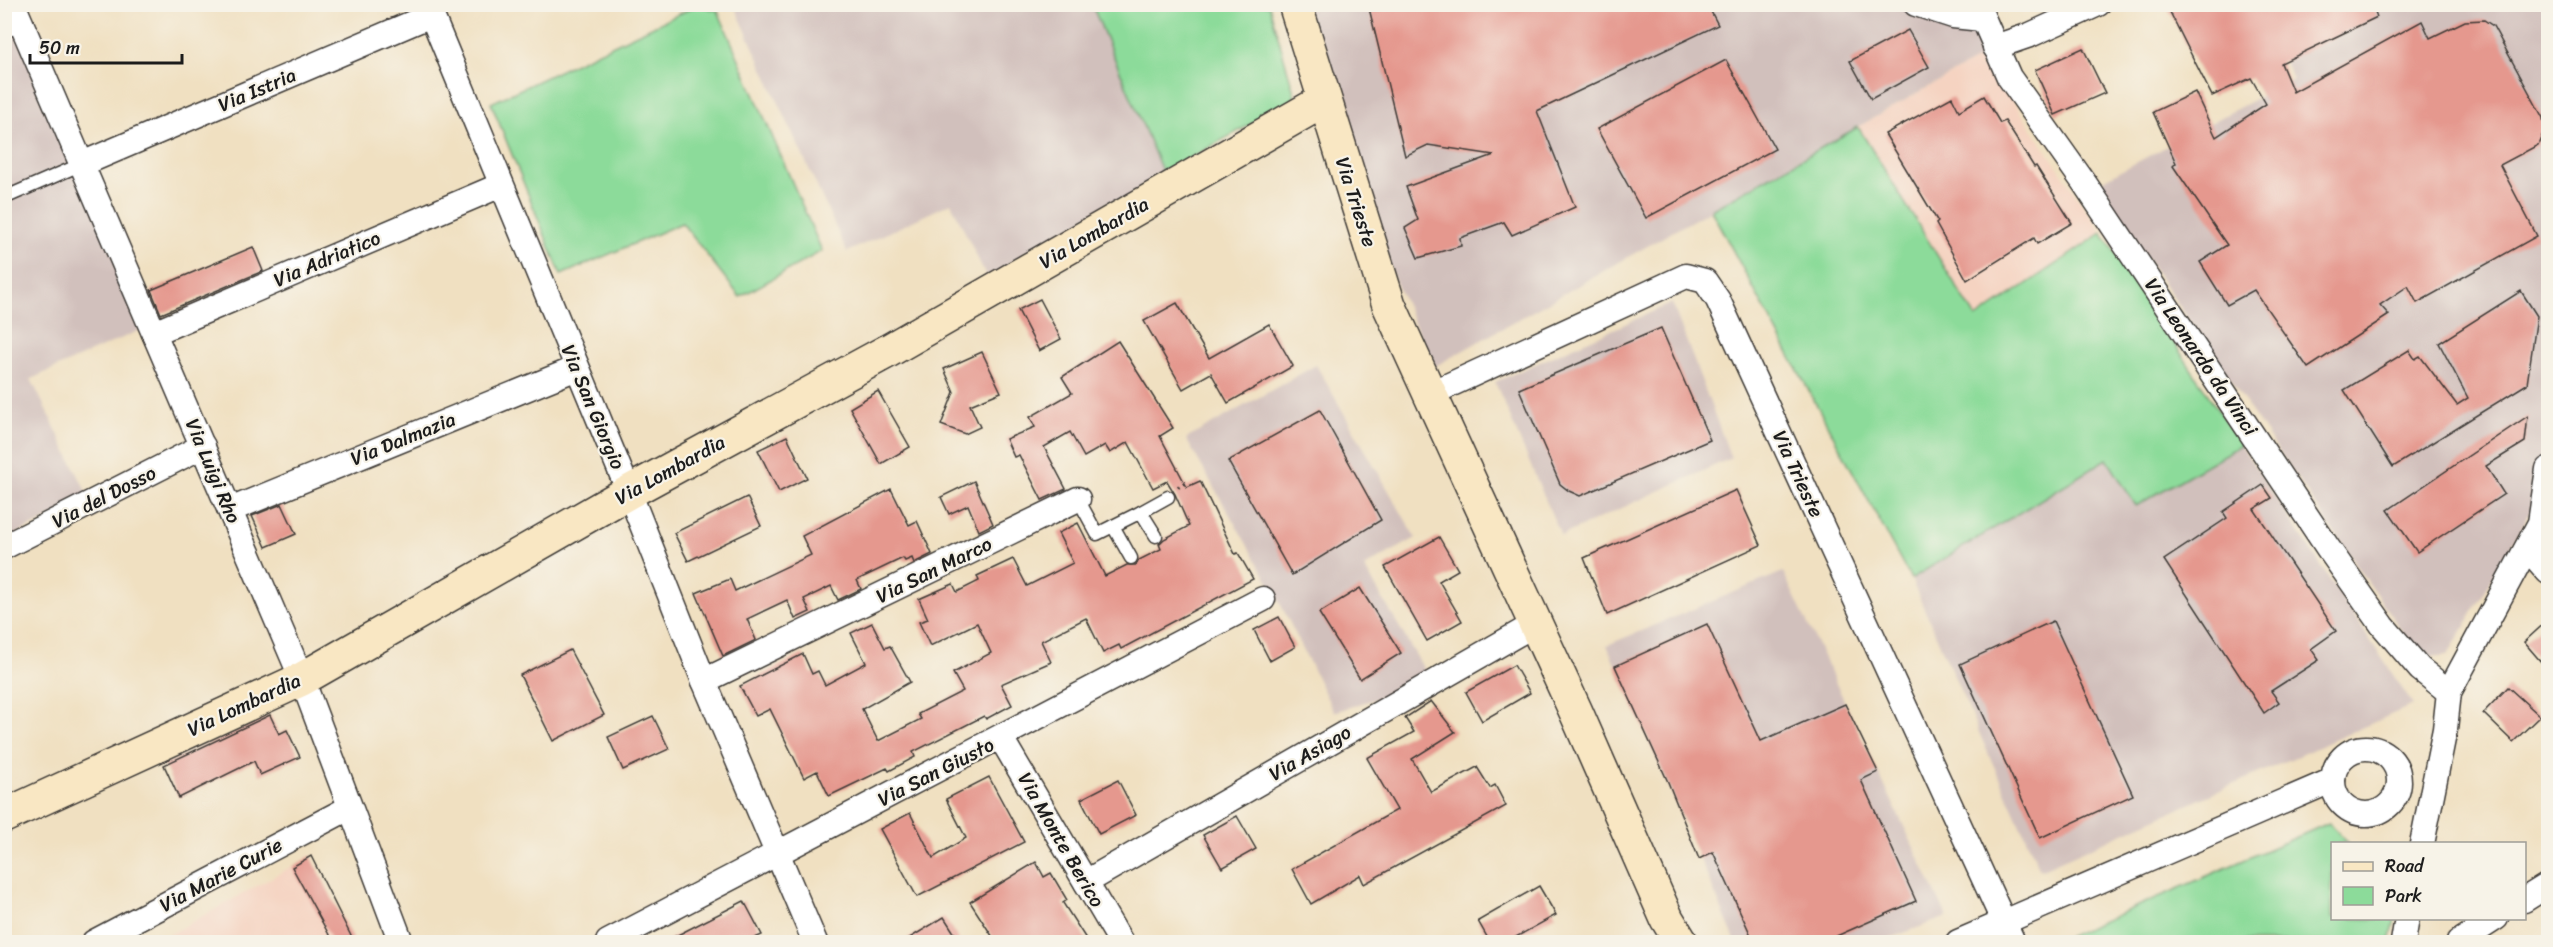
<svg xmlns="http://www.w3.org/2000/svg" width="2553" height="947" viewBox="0 0 2553 947" font-family="Sriracha,sans-serif">
  <style>
    .built { fill: #f5d3c1 }
    .industrial { fill: #d1c0bc }
    .green { fill: #8cdb9a; stroke: #547c5b; stroke-width: 1.5 }
    .building { fill: #e5988e }
    .lines { fill: none; stroke-linecap: round; stroke-linejoin: round }
    .lane-casing { stroke: #3c3935; stroke-width: 15 }
    .street-casing { stroke: #3c3935; stroke-width: 27 }
    .secondary-casing { stroke: #3c3935; stroke-width: 36 }
    .path { stroke: #3c3935; stroke-width: 4; stroke-dasharray: 1.5 4.5; stroke-linecap: butt }
    .lane { stroke: #fff; stroke-width: 12 }
    .street { stroke: #fff; stroke-width: 24 }
    .secondary { stroke: #f9e7c3; stroke-width: 33 }
    .labels { text-anchor: middle; dominant-baseline: central; stroke-width: 4.5; stroke-linejoin: round; paint-order: stroke }
    .street-label { font-size: 20px; fill: #1c1c1c; stroke: #f7f3e8 }
  </style>
  <rect width="100%" height="100%" fill="#f7f3e8"/>
  <filter id="ink" filterUnits="userSpaceOnUse"><feTurbulence type="fractalNoise" baseFrequency=".0167" numOctaves="2"/><feDisplacementMap in="SourceGraphic" scale="12" xChannelSelector="R" yChannelSelector="G"/><feConvolveMatrix kernelMatrix="1 2 1 2 8 2 1 2 1" color-interpolation-filters="sRGB"/></filter>
  <filter id="wash" filterUnits="userSpaceOnUse"><feTurbulence type="fractalNoise" baseFrequency=".008" numOctaves="4" result="noise"/><feDisplacementMap in="SourceGraphic" scale="24" xChannelSelector="R" yChannelSelector="G"/><feGaussianBlur stdDeviation="1.35" result="paint"/><feColorMatrix in="noise" values="0 0 0 0 0 0 0 0 0 0 0 0 0 0 0 0 0 1.4 0 .05"/><feComposite in="paint" operator="in"/></filter>
  <g filter="url(#wash)">
    <rect width="100%" height="100%" fill="#f0e0c1"/>
    <!-- built -->
    <g class="built">
      <path d="M 1983,56 L 2102,233 L 1976,319 L 1858,127 Z"/>
      <path d="M 311,856 L 354,942 L 156,942 Z"/>
    </g>
    <!-- industrial -->
    <g class="industrial">
      <path d="M 734,5 L 1092,5 L 1168,184 L 992,288 L 951,203 L 847,252 Z"/>
      <path d="M 1304,5 L 1962,5 L 1983,56 L 1434,367 L 1391,272 Z"/>
      <path d="M 2256,5 L 2548,5 L 2548,482 L 2448,655 L 2420,658 L 2096,184 L 2293,79 Z"/>
      <path d="M 20,29 L 147,327 L 31,379 L 90,499 L 5,539 L 4,36 Z"/>
      <path d="M 1672,303 L 1731,458 L 1561,536 L 1495,382 Z"/>
      <path d="M 1316,365 L 1416,538 L 1364,567 L 1431,681 L 1334,712 L 1274,591 L 1186,439 Z"/>
      <path d="M 2241,445 L 2413,705 L 2040,870 L 1911,579 L 2107,459 L 2136,506 Z"/>
      <path d="M 1783,572 L 1947,917 L 1879,942 L 1736,942 L 1607,645 Z"/>
    </g>
    <!-- green -->
    <g class="green">
      <path d="M 698,5 L 718,11 L 822,251 L 740,297 L 682,223 L 561,275 L 491,103 Z"/>
      <path d="M 1092,5 L 1269,5 L 1295,96 L 1291,102 L 1163,173 Z"/>
      <path d="M 1858,127 L 1976,318 L 2102,233 L 2241,445 L 2136,506 L 2107,459 L 1911,579 L 1711,210 Z"/>
      <path d="M 2329,823 L 2348,843 L 2332,844 L 2332,918 L 2395,919 L 2390,942 L 2064,942 L 2062,939 Z"/>
    </g>
    <g id="blocks">
      <!-- building -->
      <g class="building">
        <path d="M 1368,4 L 1707,4 L 1718,25 L 1537,111 L 1575,207 L 1512,235 L 1504,222 L 1460,238 L 1461,246 L 1418,258 L 1405,228 L 1418,220 L 1406,187 L 1494,155 L 1428,145 L 1405,156 Z"/>
        <path d="M 2166,4 L 2372,4 L 2377,17 L 2281,63 L 2293,92 L 2422,21 L 2430,38 L 2465,21 L 2484,20 L 2493,26 L 2543,118 L 2545,129 L 2538,145 L 2500,165 L 2537,236 L 2417,303 L 2408,286 L 2380,305 L 2389,315 L 2308,368 L 2254,290 L 2227,305 L 2200,262 L 2227,245 L 2173,166 L 2176,163 L 2153,112 L 2195,92 L 2216,137 L 2266,104 L 2251,78 L 2212,96 Z"/>
        <path d="M 1908,30 L 1929,67 L 1871,99 L 1850,61 Z"/>
        <path d="M 2083,48 L 2105,93 L 2055,115 L 2035,70 Z"/>
        <path d="M 1726,60 L 1775,149 L 1646,218 L 1597,129 Z"/>
        <path d="M 1984,96 L 2000,123 L 2005,121 L 2034,167 L 2036,166 L 2072,223 L 2037,244 L 2034,238 L 1967,280 L 1936,224 L 1938,222 L 1885,134 L 1952,97 L 1959,111 Z"/>
        <path d="M 253,247 L 263,271 L 161,314 L 151,290 Z"/>
        <path d="M 2521,291 L 2537,316 L 2527,384 L 2393,467 L 2344,390 L 2409,350 L 2415,359 L 2420,356 L 2457,405 L 2468,398 L 2439,343 Z"/>
        <path d="M 1040,299 L 1061,339 L 1039,351 L 1018,310 Z"/>
        <path d="M 1177,303 L 1209,358 L 1269,324 L 1293,366 L 1228,403 L 1211,373 L 1183,389 L 1144,321 Z"/>
        <path d="M 1661,328 L 1710,440 L 1580,496 L 1569,491 L 1560,484 L 1519,389 Z"/>
        <path d="M 1118,341 L 1173,428 L 1160,436 L 1187,487 L 1200,481 L 1235,554 L 1238,553 L 1253,579 L 1121,649 L 1119,645 L 1103,653 L 1086,618 L 1041,641 L 1051,662 L 1001,684 L 1012,705 L 986,719 L 984,716 L 913,752 L 915,757 L 889,771 L 887,768 L 829,796 L 817,771 L 804,778 L 770,709 L 756,716 L 740,686 L 803,654 L 812,674 L 818,671 L 825,685 L 866,663 L 851,633 L 872,623 L 885,648 L 890,646 L 910,682 L 862,709 L 878,741 L 921,719 L 918,714 L 963,691 L 953,673 L 991,653 L 977,623 L 930,646 L 919,622 L 928,619 L 919,599 L 953,584 L 957,592 L 979,581 L 977,576 L 1013,559 L 1027,586 L 1073,563 L 1058,533 L 1078,523 L 1105,576 L 1127,565 L 1136,565 L 1139,560 L 1161,549 L 1159,544 L 1164,539 L 1189,526 L 1175,494 L 1167,481 L 1153,488 L 1128,442 L 1110,453 L 1105,445 L 1084,457 L 1070,432 L 1044,447 L 1066,489 L 1042,500 L 1019,455 L 1014,457 L 1006,439 L 1035,427 L 1030,417 L 1072,393 L 1062,377 Z"/>
        <path d="M 982,352 L 1001,392 L 970,405 L 980,427 L 965,434 L 941,425 L 954,392 L 944,369 Z"/>
        <path d="M 878,391 L 910,447 L 881,464 L 850,408 Z"/>
        <path d="M 1320,410 L 1381,520 L 1292,575 L 1228,461 Z"/>
        <path d="M 2528,416 L 2525,442 L 2486,466 L 2504,494 L 2417,552 L 2388,510 Z"/>
        <path d="M 787,436 L 807,478 L 779,492 L 758,450 Z"/>
        <path d="M 974,481 L 993,524 L 979,531 L 968,505 L 949,514 L 941,497 Z"/>
        <path d="M 2263,485 L 2272,498 L 2254,509 L 2336,631 L 2311,649 L 2319,660 L 2271,691 L 2279,702 L 2264,713 L 2164,560 L 2227,518 L 2223,512 Z"/>
        <path d="M 891,489 L 909,525 L 917,521 L 932,554 L 914,563 L 912,558 L 905,561 L 903,558 L 857,580 L 861,589 L 838,600 L 831,586 L 804,599 L 810,612 L 795,619 L 787,600 L 747,619 L 756,640 L 723,656 L 696,593 L 730,579 L 735,591 L 811,555 L 802,536 Z"/>
        <path d="M 1736,490 L 1761,545 L 1607,615 L 1584,558 Z"/>
        <path d="M 747,497 L 761,526 L 688,561 L 674,533 Z"/>
        <path d="M 282,504 L 296,534 L 266,547 L 252,516 Z"/>
        <path d="M 1439,537 L 1458,570 L 1439,581 L 1462,621 L 1427,641 L 1385,567 Z"/>
        <path d="M 1360,588 L 1401,653 L 1360,679 L 1319,613 Z"/>
        <path d="M 1279,617 L 1295,647 L 1270,661 L 1254,630 Z"/>
        <path d="M 2548,620 L 2548,670 L 2524,642 Z"/>
        <path d="M 2053,621 L 2133,795 L 2040,838 L 1960,664 Z"/>
        <path d="M 1707,624 L 1761,741 L 1845,704 L 1878,772 L 1861,780 L 1916,901 L 1823,942 L 1754,942 L 1713,852 L 1699,859 L 1668,782 L 1615,666 Z"/>
        <path d="M 570,650 L 604,715 L 553,741 L 520,675 Z"/>
        <path d="M 1514,665 L 1530,693 L 1482,721 L 1466,692 Z"/>
        <path d="M 2508,687 L 2540,716 L 2513,742 L 2483,713 Z"/>
        <path d="M 1431,701 L 1455,732 L 1412,759 L 1431,792 L 1477,767 L 1490,788 L 1495,785 L 1506,806 L 1364,884 L 1360,875 L 1311,904 L 1292,869 L 1397,810 L 1367,758 L 1414,732 L 1405,718 Z"/>
        <path d="M 270,715 L 279,734 L 287,730 L 300,757 L 260,775 L 254,761 L 179,798 L 164,765 Z"/>
        <path d="M 653,716 L 669,749 L 623,770 L 608,737 Z"/>
        <path d="M 989,777 L 1024,842 L 917,897 L 880,829 L 910,813 L 933,858 L 966,838 L 946,799 Z"/>
        <path d="M 1118,780 L 1136,815 L 1099,834 L 1081,799 Z"/>
        <path d="M 1237,816 L 1256,849 L 1222,868 L 1203,835 Z"/>
        <path d="M 311,856 L 354,942 L 333,942 L 292,867 Z"/>
        <path d="M 1036,862 L 1044,877 L 1051,873 L 1067,900 L 1063,903 L 1088,942 L 996,942 L 970,902 Z"/>
        <path d="M 1539,886 L 1556,915 L 1507,942 L 1490,942 L 1478,921 Z"/>
        <path d="M 744,901 L 762,935 L 746,942 L 664,942 Z"/>
        <path d="M 944,917 L 960,942 L 903,942 Z"/>
      </g>
    </g>
  </g>
  <g filter="url(#ink)">
    <use href="#blocks" fill-opacity="0" stroke="#3c3935" stroke-width="1.5"/>
    <g class="lines">
      <defs>
        <g id="lane">
          <path d="M 4,32 L 22,24"/>
          <path d="M 4,198 L 82,164"/>
          <path d="M 1078,499 L 1097,534 L 1113,526 L 1131,558"/>
          <path d="M 1141,512 L 1168,497"/>
          <path d="M 1113,526 L 1141,512 L 1156,536"/>
        </g>
        <g id="street">
          <path d="M 13,4 L 302,679 L 401,942"/>
          <path d="M 427,4 L 629,492 L 704,681 L 815,942"/>
          <path d="M 1916,4 L 1953,16 L 1982,19"/>
          <path d="M 1977,4 L 2009,77 L 2085,184 L 2328,548 L 2383,626 L 2420,669 L 2449,692"/>
          <path d="M 1995,47 L 2030,35 L 2098,4"/>
          <path d="M 82,164 L 431,15"/>
          <path d="M 154,333 L 501,185"/>
          <path d="M 1430,394 L 1686,276 L 1705,281 L 1718,300 L 2013,942"/>
          <path d="M 230,510 L 577,368"/>
          <path d="M 4,547 L 203,446"/>
          <path d="M 2528,549 L 2548,572"/>
          <path d="M 704,681 L 1078,499"/>
          <path d="M 1001,738 L 1121,942"/>
          <circle cx="2366" cy="781" r="33"/>
          <path d="M 2422,844 L 2445,729 L 2449,692 L 2540,523 L 2548,469"/>
          <path d="M 1086,882 L 1535,624"/>
          <path d="M 2524,900 L 2548,885"/>
          <path d="M 94,942 L 349,808"/>
          <path d="M 608,942 L 1263,599"/>
          <path d="M 1958,942 L 2333,780"/>
          <path d="M 2403,942 L 2407,918"/>
          <path d="M 2459,942 L 2496,918"/>
        </g>
        <g id="secondary">
          <path d="M 1295,4 L 1389,305 L 1576,712 L 1667,919 L 1681,942"/>
          <path d="M 4,816 L 302,679 L 629,492 L 888,351 L 1323,101"/>
        </g>
      </defs>
      <!-- lane casing -->
      <use href="#lane" class="lane-casing"/>
      <!-- street casing -->
      <use href="#street" class="street-casing"/>
      <!-- secondary casing -->
      <use href="#secondary" class="secondary-casing"/>
      <!-- path -->
      <path class="path" d="M 1178,487 L 1188,481"/>
      <!-- lane -->
      <use href="#lane" class="lane"/>
      <!-- street -->
      <use href="#street" class="street"/>
      <!-- secondary -->
      <use href="#secondary" class="secondary"/>
    </g>
  </g>
  <g class="labels">
    <!-- street labels -->
    <g class="street-label">
      <text transform="translate(257 90) rotate(-23)">Via Istria</text>
      <text transform="translate(1356 202) rotate(72)">Via Trieste</text>
      <text transform="translate(1094 233) rotate(-30)">Via Lombardia</text>
      <text transform="translate(327 259) rotate(-23)">Via Adriatico</text>
      <text transform="translate(2201 357) rotate(56)">Via Leonardo da Vinci</text>
      <text transform="translate(593 407) rotate(67)">Via San Giorgio</text>
      <text transform="translate(403 439) rotate(-22)">Via Dalmazia</text>
      <text transform="translate(670 470) rotate(-29)">Via Lombardia</text>
      <text transform="translate(213 471) rotate(67)">Via Luigi Rho</text>
      <text transform="translate(1798 474) rotate(65)">Via Trieste</text>
      <text transform="translate(104 497) rotate(-27)">Via del Dosso</text>
      <text transform="translate(934 570) rotate(-26)">Via San Marco</text>
      <text transform="translate(244 705) rotate(-25)">Via Lombardia</text>
      <text transform="translate(1310 753) rotate(-30)">Via Asiago</text>
      <text transform="translate(936 772) rotate(-27)">Via San Giusto</text>
      <text transform="translate(1061 840) rotate(60)">Via Monte Berico</text>
      <text transform="translate(221 875) rotate(-28)">Via Marie Curie</text>
    </g>
  </g>
  <!-- margin -->
  <rect width="2553" height="947" fill="none" stroke="#f7f3e8" stroke-width="24"/>
  <!-- legend -->
  <rect x="2331" y="842" width="195" height="78" fill="#f7f3e8" stroke="#9f9d96" stroke-width="1.5"/>
  <rect x="2343" y="862" width="30" height="9" fill="#f9e7c3" stroke="#9f9d96" stroke-width="1.5"/>
  <text x="2385" y="872" font-size="18" fill="#1c1c1c">Road</text>
  <rect x="2343" y="887" width="30" height="18" fill="#8cdb9a" stroke="#9f9d96" stroke-width="1.5"/>
  <text x="2385" y="902" font-size="18" fill="#1c1c1c">Park</text>
  <!-- scale -->
  <path d="M30 54v9h152v-9" fill="none" stroke="#1c1c1c" stroke-width="3"/>
  <text x="39" y="54" font-size="18" fill="#1c1c1c" stroke="#f7f3e8" stroke-width="4.5" paint-order="stroke">50 m</text>
</svg>
